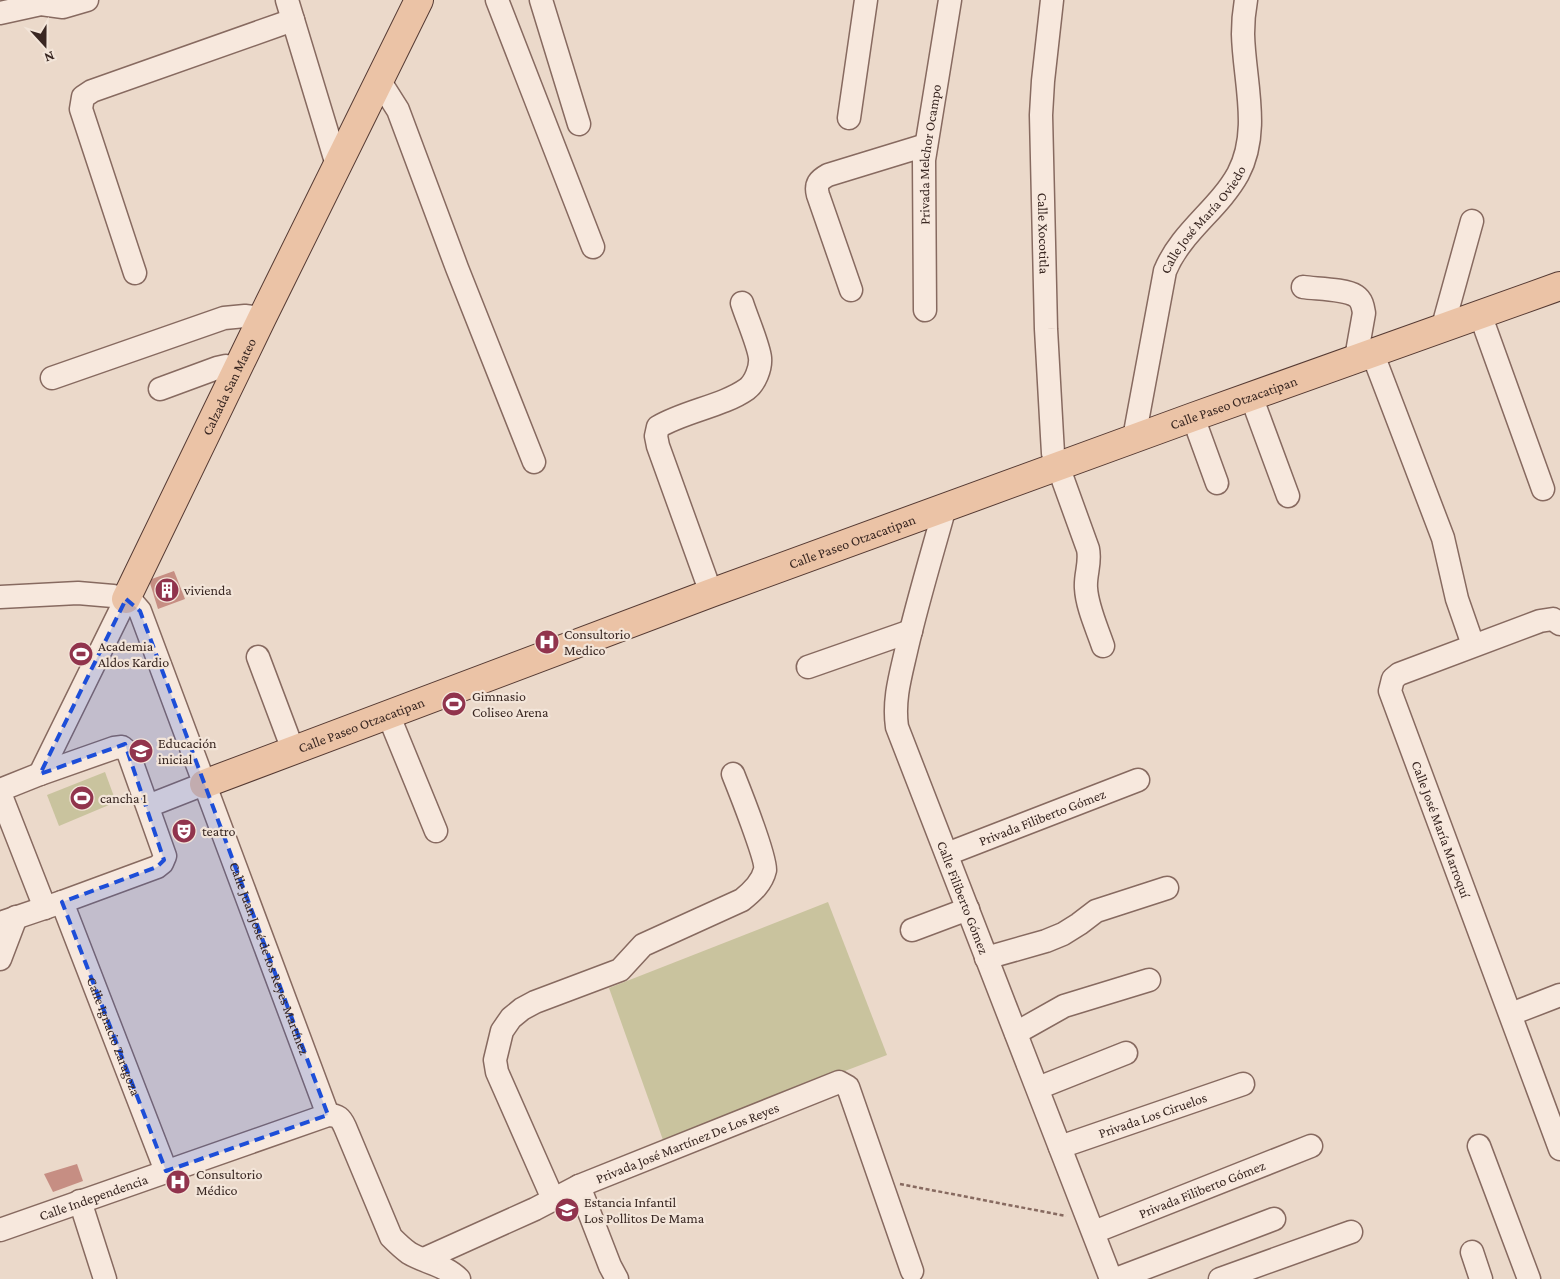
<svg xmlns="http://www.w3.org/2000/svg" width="1560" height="1279" viewBox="0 0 1560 1279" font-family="'Crimson Pro',serif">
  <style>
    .green { fill: #c9c39e }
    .building { fill: #c68e83 }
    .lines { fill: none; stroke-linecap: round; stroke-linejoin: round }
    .minor-casing { stroke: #876a60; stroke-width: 25 }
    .major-casing { stroke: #553a33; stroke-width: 30 }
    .path { stroke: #876a60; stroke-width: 2.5; stroke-dasharray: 4 2.5; stroke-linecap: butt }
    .minor { stroke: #f7e8dd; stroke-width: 22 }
    .major { stroke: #ebc3a6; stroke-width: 28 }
    .marked { fill: #1d4ed8; fill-opacity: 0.2; stroke: #1d4ed8; stroke-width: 4; stroke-dasharray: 10 6; stroke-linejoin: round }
    .labels { text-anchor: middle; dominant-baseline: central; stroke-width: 4.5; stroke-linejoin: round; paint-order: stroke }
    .street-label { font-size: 14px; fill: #392722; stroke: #f3e5d9 }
    .poi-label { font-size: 14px; fill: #392722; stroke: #f3e5d9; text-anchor: start }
  </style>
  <rect width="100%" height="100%" fill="#ebd9ca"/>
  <!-- green -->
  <g class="green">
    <path d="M 105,772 L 116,802 L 59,826 L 47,795 Z"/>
    <path d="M 828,902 L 887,1055 L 663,1140 L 609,988 Z"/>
  </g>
  <!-- building -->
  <g class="building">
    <path d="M 174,571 L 185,599 L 158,609 L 149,580 Z"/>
    <path d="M 77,1164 L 83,1181 L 53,1192 L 44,1174 Z"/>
  </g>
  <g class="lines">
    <defs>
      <g id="minor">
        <path d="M 287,0 L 337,165"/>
        <path d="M 497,0 L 593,247"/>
        <path d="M 541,0 L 579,124"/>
        <path id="s1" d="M 1052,0 L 1043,81 L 1041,115 L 1046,329 L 1052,436 L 1053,453 L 1058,466 L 1088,549 C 1091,563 1085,574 1086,588 C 1087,607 1097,628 1103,646"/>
        <path d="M 0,13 L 41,4 L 63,7 L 87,0"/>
        <path d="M 379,80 L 398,110 L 457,268 L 534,462"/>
        <path d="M 849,118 L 866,0"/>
        <path d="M 135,273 L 81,109 L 83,97 L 92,91 L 293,20"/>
        <path d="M 1303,287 C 1317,289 1345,289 1356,296 C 1362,300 1363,307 1364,313 L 1356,358"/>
        <path d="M 851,290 L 818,195 C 815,184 819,180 828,175 L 926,145"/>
        <path id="s2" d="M 925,310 L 924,160 L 950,0"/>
        <path d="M 1480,314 L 1543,489"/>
        <path d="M 1443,326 L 1472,221"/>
        <path d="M 1372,352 L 1443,538 L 1457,599 L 1473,645"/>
        <path d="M 52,378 L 224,318 L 245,316 L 262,318"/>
        <path d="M 160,389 L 217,368 L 226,366 L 237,368"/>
        <path d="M 1251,396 L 1288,496"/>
        <path d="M 1193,417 L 1217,483"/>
        <path id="s3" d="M 1134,438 L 1165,271 C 1181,232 1218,210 1238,174 C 1261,131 1244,80 1243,34 C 1243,23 1244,11 1246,0"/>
        <path id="s4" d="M 945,507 C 932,554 918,600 907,647 C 901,674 893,699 897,727 L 1111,1279"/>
        <path d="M 711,593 L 658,446 L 656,436 L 658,427 C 685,411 723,406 747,389 C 755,383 761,368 760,358 C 759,346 746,316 742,303"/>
        <path id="s5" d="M 0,597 L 78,593 L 113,596 L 126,599 L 134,604 L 140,611 L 328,1115"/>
        <path id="s6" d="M 1560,624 L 1553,619 L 1540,621 L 1399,674 L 1393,679 L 1390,691 L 1560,1149"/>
        <path d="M 258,657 L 293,750"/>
        <path d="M 808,667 L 911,631"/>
        <path d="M 388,714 L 436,831"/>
        <path d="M 40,774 L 126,599"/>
        <path d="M 0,790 L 40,774 L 114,748 L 122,747 L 128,752 L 165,856 L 162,863 L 157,867 L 62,902 L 0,923"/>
        <path d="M 0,793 L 45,908"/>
        <path d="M 148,806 L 204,784"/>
        <path id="s7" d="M 947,854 L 1138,780"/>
        <path id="s8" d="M 62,902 L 166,1171"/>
        <path d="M 912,930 L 968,909"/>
        <path d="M 986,958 L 1046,941 L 1063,934 L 1079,924 L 1096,911 L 1167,888"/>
        <path d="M 0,959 L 16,917"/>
        <path d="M 1511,1014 L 1560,995"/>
        <path d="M 1016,1033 L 1064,1006 L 1149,980"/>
        <path d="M 1038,1088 L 1126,1053"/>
        <path d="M 1479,1146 L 1529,1279"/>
        <path id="s9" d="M 1060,1147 L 1243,1084"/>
        <path d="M 579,1186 L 610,1266 L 617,1279"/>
        <path d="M 553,1199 L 497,1072 L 495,1060 L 502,1031 L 511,1018 L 522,1009 L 535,1002 L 620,970 L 643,945 L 742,900 C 752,892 762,883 765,870 C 767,859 739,789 733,774"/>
        <path d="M 80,1201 L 105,1279"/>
        <path id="s10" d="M 0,1230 L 328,1115 C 338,1115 341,1118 345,1127 L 391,1237 C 397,1243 402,1248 409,1253 C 426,1263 445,1265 459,1279"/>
        <path id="s11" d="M 1094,1232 L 1311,1146"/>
        <path d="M 1472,1252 L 1481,1279"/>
        <path id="s12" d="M 424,1259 L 535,1209 L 579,1186 L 839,1082 L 848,1087 L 912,1271"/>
        <path d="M 1116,1279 L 1274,1219"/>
        <path d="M 1220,1279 L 1351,1232"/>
      </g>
      <g id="major">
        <path id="s13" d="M 126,599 L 262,318 L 419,0"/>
        <path id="s14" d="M 204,784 L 711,593 L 1193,417 L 1560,286"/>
      </g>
    </defs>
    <!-- minor casing -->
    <use href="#minor" class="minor-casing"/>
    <!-- major casing -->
    <use href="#major" class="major-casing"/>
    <!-- path -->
    <path class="path" d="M 900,1184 L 1066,1216"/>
    <!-- minor -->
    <use href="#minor" class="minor"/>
    <!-- major -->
    <use href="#major" class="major"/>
  </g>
  <!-- marked area -->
  <path class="marked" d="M 126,599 L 140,611 L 328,1115 L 166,1171 L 62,902 L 157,867 L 164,860 L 125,744 L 40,774 Z"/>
  <!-- icons -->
  <defs>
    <symbol id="building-disc" viewBox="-11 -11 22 22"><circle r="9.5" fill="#91344d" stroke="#f3e5d9"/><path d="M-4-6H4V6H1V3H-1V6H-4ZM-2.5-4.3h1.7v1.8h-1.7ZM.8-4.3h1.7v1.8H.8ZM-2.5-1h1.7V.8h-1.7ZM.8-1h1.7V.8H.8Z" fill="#fff"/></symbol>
    <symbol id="hospital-disc" viewBox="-11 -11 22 22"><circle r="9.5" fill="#91344d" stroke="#f3e5d9"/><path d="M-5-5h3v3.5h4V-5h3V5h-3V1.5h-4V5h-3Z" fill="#fff"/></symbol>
    <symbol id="stadium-disc" viewBox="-11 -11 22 22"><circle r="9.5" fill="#91344d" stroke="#f3e5d9"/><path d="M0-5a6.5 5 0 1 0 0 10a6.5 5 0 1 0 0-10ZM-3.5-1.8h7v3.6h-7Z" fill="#fff"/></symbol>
    <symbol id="school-disc" viewBox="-11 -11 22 22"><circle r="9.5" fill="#91344d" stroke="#f3e5d9"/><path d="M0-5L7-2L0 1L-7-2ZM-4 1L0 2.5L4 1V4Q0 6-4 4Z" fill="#fff"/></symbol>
    <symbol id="theatre-disc" viewBox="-11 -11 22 22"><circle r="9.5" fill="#91344d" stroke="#f3e5d9"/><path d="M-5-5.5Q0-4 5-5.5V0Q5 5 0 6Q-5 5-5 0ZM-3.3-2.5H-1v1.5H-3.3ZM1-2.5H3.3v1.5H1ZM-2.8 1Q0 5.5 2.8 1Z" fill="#fff"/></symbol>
  </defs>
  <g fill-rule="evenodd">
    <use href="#building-disc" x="153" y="576" width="28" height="28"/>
    <use href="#hospital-disc" x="533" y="628" width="28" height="28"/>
    <use href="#stadium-disc" x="67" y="640" width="28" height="28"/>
    <use href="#stadium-disc" x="440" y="690" width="28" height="28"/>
    <use href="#school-disc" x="127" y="737" width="28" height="28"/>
    <use href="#stadium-disc" x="68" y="784" width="28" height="28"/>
    <use href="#theatre-disc" x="170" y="817" width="28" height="28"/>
    <use href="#hospital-disc" x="164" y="1168" width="28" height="28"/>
    <use href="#school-disc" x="553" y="1196" width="28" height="28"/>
  </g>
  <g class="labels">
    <!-- street labels -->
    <g class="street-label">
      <text stroke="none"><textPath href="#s2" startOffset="156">Privada Melchor Ocampo</textPath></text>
      <text stroke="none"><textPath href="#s3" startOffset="234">Calle José María Oviedo</textPath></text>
      <text stroke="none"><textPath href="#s1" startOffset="234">Calle Xocotitla</textPath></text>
      <text stroke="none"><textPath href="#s13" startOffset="236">Calzada San Mateo</textPath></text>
      <text stroke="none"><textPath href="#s14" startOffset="1098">Calle Paseo Otzacatipan</textPath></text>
      <text stroke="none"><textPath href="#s14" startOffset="692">Calle Paseo Otzacatipan</textPath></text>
      <text stroke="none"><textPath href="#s14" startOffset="168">Calle Paseo Otzacatipan</textPath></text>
      <text stroke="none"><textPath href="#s7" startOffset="102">Privada Filiberto Gómez</textPath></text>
      <text stroke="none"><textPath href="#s6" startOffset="340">Calle José María Marroquí</textPath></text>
      <text stroke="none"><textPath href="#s4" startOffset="409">Calle Filiberto Gómez</textPath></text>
      <text stroke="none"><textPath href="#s5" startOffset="516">Calle Juan José de los Reyes Martínez</textPath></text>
      <text stroke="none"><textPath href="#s8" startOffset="144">Calle Ignacio Zaragoza</textPath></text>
      <text stroke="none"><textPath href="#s9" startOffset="98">Privada Los Ciruelos</textPath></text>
      <text stroke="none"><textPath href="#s12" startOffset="288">Privada José Martínez De Los Reyes</textPath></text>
      <text stroke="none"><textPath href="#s11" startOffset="116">Privada Filiberto Gómez</textPath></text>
      <text stroke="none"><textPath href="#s10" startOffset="99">Calle Independencia</textPath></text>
    </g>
    <!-- poi labels -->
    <g class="poi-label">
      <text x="184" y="590">vivienda</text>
      <text x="564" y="634">Consultorio<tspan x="564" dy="16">Medico</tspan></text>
      <text x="98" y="646">Academia<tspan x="98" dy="16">Aldos Kardio</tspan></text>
      <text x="472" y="696">Gimnasio<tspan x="472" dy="16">Coliseo Arena</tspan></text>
      <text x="158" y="743">Educación<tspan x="158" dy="16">inicial</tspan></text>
      <text x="100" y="798">cancha 1</text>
      <text x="202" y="831">teatro</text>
      <text x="196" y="1174">Consultorio<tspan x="196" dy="16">Médico</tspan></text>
      <text x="584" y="1202">Estancia Infantil<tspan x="584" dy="16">Los Pollitos De Mama</tspan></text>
    </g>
  </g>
  <!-- north arrow -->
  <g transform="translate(45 45) rotate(159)" stroke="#f3e5d9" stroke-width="4" paint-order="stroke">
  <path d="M0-4L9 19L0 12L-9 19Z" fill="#392722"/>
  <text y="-8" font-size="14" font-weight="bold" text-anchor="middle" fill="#392722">N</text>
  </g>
</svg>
